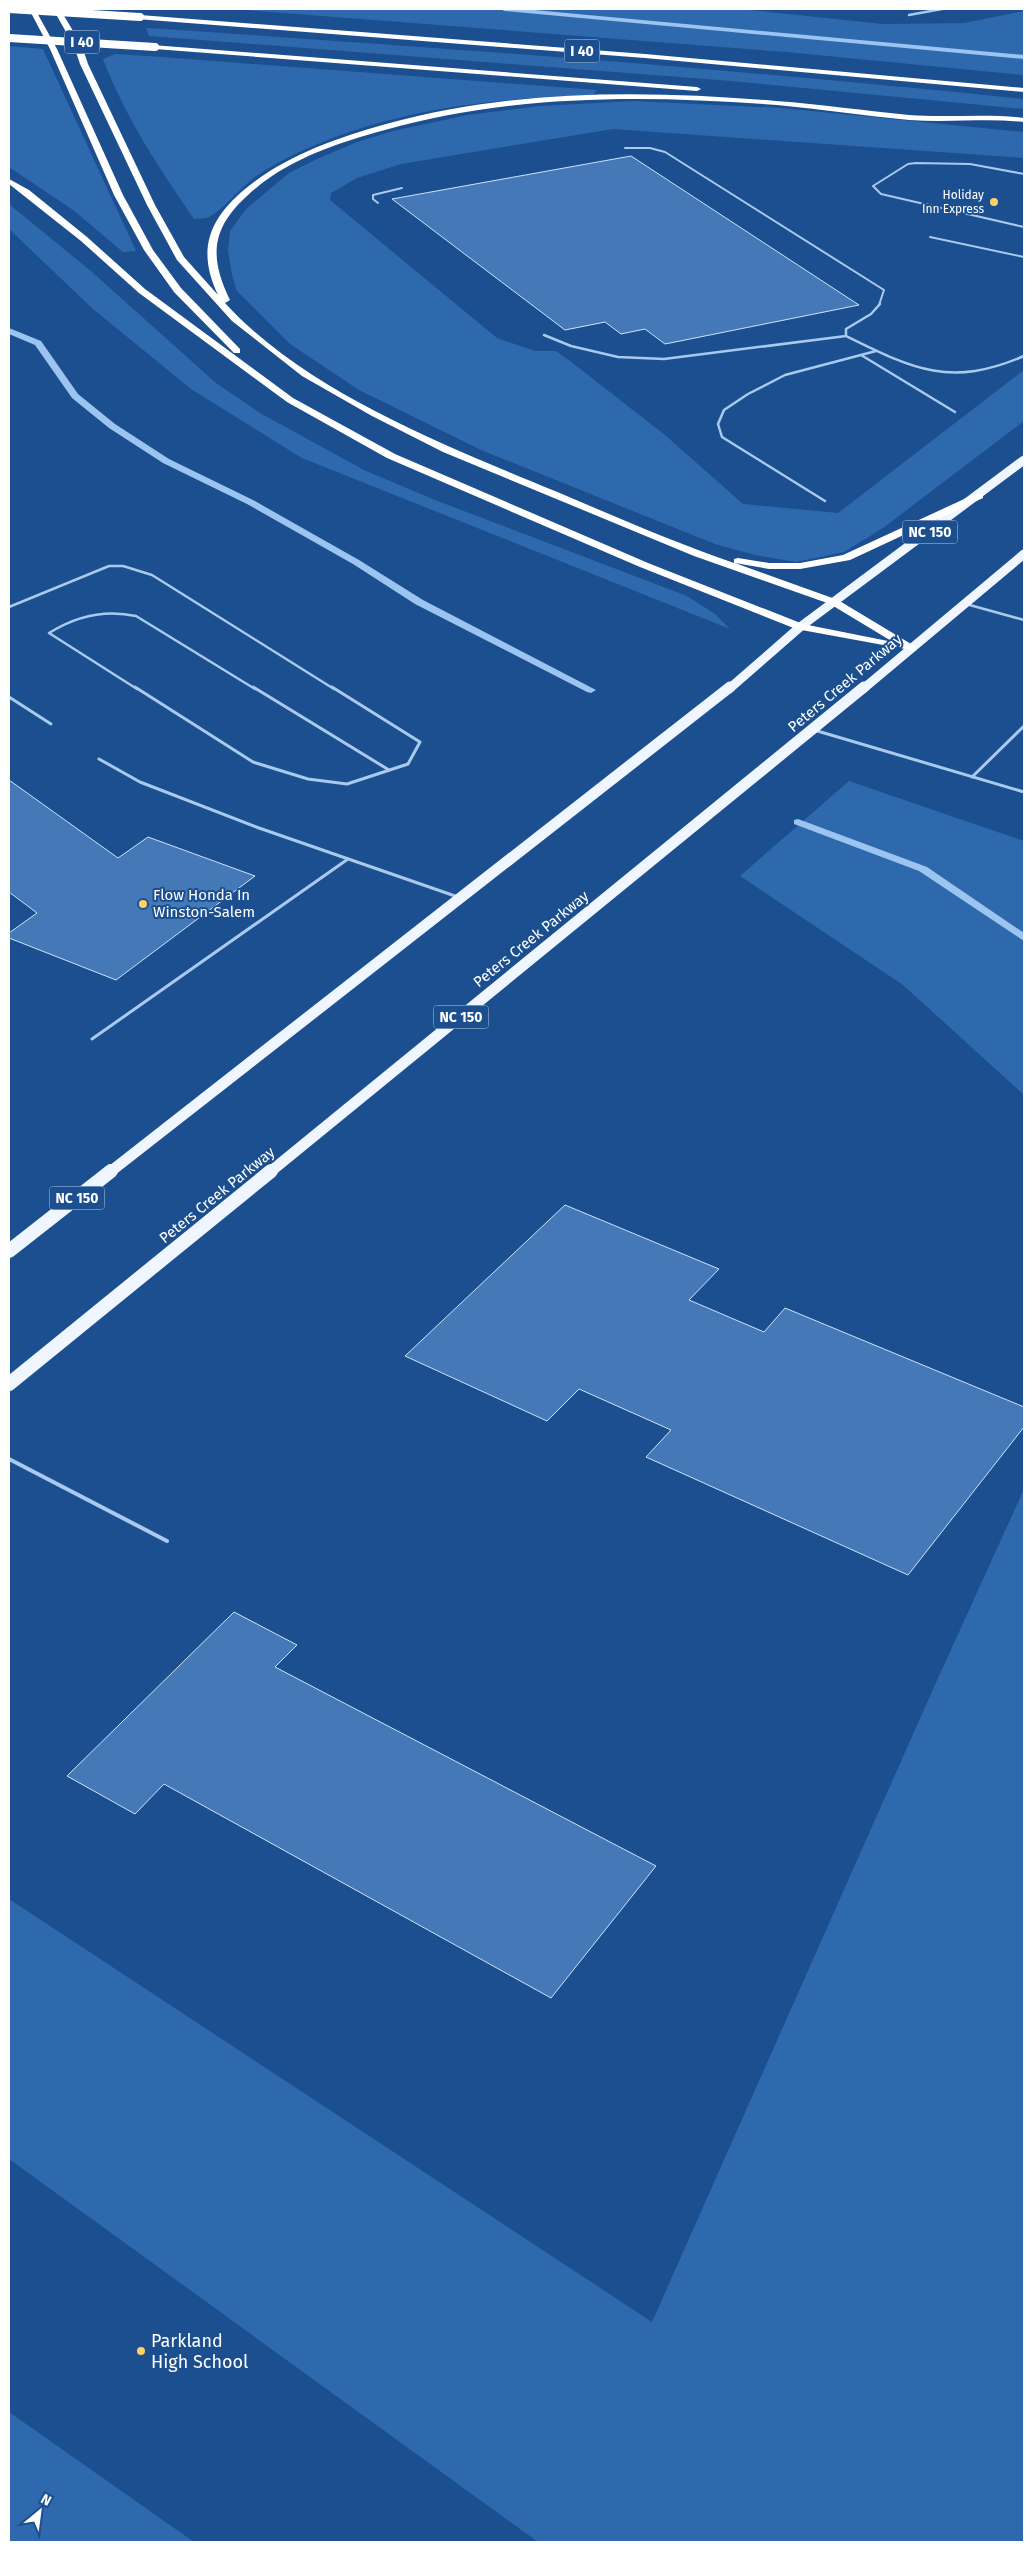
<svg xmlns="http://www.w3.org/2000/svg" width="1033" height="2551" viewBox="0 0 1033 2551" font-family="'Fira Sans',sans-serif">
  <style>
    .green { fill: #2e69ad }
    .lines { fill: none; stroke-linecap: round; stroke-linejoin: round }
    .stream { fill: #9cc4f0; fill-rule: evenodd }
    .building { fill: #4478b7; stroke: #cfe3fa }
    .service-far3 { stroke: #a9c9ee; stroke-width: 2 }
    .service-far2 { stroke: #a9c9ee; stroke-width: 2.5 }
    .service-far1 { stroke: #a9c9ee; stroke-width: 3 }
    .service { stroke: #a9c9ee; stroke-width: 4 }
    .minor { stroke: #a9c9ee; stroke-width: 2.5 }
    .primary-far2 { stroke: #f0f6ff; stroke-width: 9 }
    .primary-far1 { stroke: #f0f6ff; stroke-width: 11 }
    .primary { stroke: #f0f6ff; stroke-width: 14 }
    .motorway { fill: #fff; fill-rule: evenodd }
    .motorway-bridge { stroke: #fff; stroke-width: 8 }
    .poi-dot { fill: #ffd166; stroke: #1b4f8f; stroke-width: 2 }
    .labels { text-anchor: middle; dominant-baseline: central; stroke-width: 4; stroke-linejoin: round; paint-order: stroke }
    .far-poi-label { font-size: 12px; fill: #fff; stroke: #1b4f8f; text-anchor: end }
    .shield { fill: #1b4f8f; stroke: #bbcadd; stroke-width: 1 }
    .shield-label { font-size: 14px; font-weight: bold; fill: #fff }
    .street-label { font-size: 15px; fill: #fff; stroke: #1b4f8f }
    .poi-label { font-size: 15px; fill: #fff; stroke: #1b4f8f; text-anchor: start }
    .near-poi-label { font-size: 18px; fill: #fff; stroke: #1b4f8f; text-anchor: start }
  </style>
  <rect width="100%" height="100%" fill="#1b4f8f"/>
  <!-- green -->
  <g class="green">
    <path d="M 233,9 L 740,9 L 883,24 L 964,23 L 1024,11 L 1024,75 L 786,52 Z"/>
    <path d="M 146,28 C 439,47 732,69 1024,99 L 1024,109 L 731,81 L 149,36 Z"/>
    <path d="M 9,46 L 43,49 L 136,251 L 123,252 L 73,210 L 9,167 Z"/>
    <path d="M 115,54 L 162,57 L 597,90 L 593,95 C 504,98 410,107 325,141 C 302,150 279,161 258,175 C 241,186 226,208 209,217 C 205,219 198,218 194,219 C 159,168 125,117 103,59 Z"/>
    <path d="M 633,101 L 781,108 L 1024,132 L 1024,158 L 613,129 L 401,164 L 357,178 L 331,193 L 330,200 L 497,338 L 535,351 L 556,351 L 570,361 L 665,435 L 743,504 L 838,513 L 1024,370 L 1024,421 L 883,528 L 844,552 L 796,562 L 755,555 L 715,544 L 481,450 L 359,390 L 290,344 L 237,291 L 232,275 L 228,251 L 230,231 L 246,209 L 289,173 L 317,159 L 357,142 L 393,131 L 467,115 L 540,106 Z"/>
    <path d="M 9,204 L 92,272 L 216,383 L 260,413 L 364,470 L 435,500 L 687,596 L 715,614 L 730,629 L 302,458 L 191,389 L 93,309 L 9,229 Z"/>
    <path d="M 849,781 L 1024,841 L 1024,1095 L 903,985 L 740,876 Z"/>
    <path d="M 1024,1489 L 1024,2542 L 538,2542 L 9,2159 L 9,1899 L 652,2322 L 934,1687 Z"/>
    <path d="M 9,2412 L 194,2542 L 9,2542 Z"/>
  </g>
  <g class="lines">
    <!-- stream -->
    <g class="stream">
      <path d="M 501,9 L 523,9 L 1024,55 L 1024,59 L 504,11 Z"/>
      <path d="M 9,328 L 41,341 L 78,394 L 115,424 L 169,459 L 253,500 L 359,560 L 423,600 L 596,690 L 591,693 L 587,692 L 415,604 L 353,564 L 247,504 L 163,463 L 109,428 L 72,398 L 35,345 L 9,334 Z"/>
      <path d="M 798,819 L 927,867 L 1024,933 L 1024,941 L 919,871 L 794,824 L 794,820 Z"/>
    </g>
  </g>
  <!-- building -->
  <g class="building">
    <path d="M 631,156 L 859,305 L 665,344 L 645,329 L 621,334 L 605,322 L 565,330 L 392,199 Z"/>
    <path d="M 9,780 L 118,858 L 148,837 L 255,876 L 116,980 L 9,938 L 9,933 L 37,913 L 9,892 Z"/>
    <path d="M 565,1205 L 719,1269 L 689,1300 L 764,1332 L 785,1308 L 1024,1407 L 1024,1427 L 908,1575 L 646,1457 L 671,1430 L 579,1389 L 547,1421 L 405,1356 Z"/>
    <path d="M 234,1612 L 297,1645 L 275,1667 L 656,1866 L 551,1998 L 164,1784 L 135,1814 L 67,1776 Z"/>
  </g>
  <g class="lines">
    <!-- service-far3 -->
    <g class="service-far3">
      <path d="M 625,148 L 650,148 L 665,152 L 884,290 L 879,305"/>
      <path d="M 1024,174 L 970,164 L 916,163 L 908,164 L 873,186 L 881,194 L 1024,227"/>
      <path d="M 378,203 L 373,199 L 373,195 L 402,188"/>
      <path d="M 930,237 L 1024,257"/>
    </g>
    <!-- service-far2 -->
    <g class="service-far2">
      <path d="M 880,304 L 871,314 L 846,329 L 846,336 C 913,369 950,388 1024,356"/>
      <path d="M 544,335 L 571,346 L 618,357 L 664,359 L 846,336"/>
      <path d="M 861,355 L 955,412"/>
      <path d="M 825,501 L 722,437 L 718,424 L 724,410 L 748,394 L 785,375 L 876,351"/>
      <path d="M 966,604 L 1024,620"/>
      <path d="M 9,607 L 109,566 L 123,566 L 152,575 L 334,689"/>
      <path d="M 137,689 L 49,633 C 76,616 104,609 136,616 L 255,689"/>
    </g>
    <!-- service-far1 -->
    <g class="service-far1">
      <path d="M 135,687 L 253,762 L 308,779 L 347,784 L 408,764 L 420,742 L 332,687"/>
      <path d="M 253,687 L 389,770"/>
      <path d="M 9,697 L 51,724"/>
      <path d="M 814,730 L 1024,792"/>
      <path d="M 99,759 L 140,782 L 259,828 L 458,897"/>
      <path d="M 972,777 L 1024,726"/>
      <path d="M 92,1039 L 348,859"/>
    </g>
    <!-- service -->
    <path class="service" d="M 9,1459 L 167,1541"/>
    <!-- minor -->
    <path class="minor" d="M 909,15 L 942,9"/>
    <!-- primary-far2 -->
    <g class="primary-far2">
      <path d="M 729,689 L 800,627 L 1024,460"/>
      <path d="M 863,689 L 1024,554"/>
    </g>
    <!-- primary-far1 -->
    <g class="primary-far1">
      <path d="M 110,1172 L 730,687"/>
      <path d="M 270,1172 L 864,687"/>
    </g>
    <!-- primary -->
    <g class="primary">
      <path d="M 9,1251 L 111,1171"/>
      <path d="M 9,1384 L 271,1171"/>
    </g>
    <!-- motorway -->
    <g class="motorway">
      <path d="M 29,9 L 35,9 L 57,49 L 123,195 L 153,250 L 181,288 L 240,349 L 240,353 L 234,353 L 174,292 L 144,250 L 114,195 L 50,49 Z"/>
      <path d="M 53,9 L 60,9 L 82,46 L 88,64 L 155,205 L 184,257 L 218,295 C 197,251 208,220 245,189 C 285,156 336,138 386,124 C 513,89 646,90 776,101 C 821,104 865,111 909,115 C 948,118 987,113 1024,118 L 1024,122 C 986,118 948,123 909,120 C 865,116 821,109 777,105 C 645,95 513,94 385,130 C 340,142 292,158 256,188 C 214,223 206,251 230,300 L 225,303 C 306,392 446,446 555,491 C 614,516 673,542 734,563 L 734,559 L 738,558 L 769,563 L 800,563 L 843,555 L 975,494 L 983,494 L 983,498 L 850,560 L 800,569 L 769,569 L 735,563 L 838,600 L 916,647 L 916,651 L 796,629 L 640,567 L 387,458 L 287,402 L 139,293 L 81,241 L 9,184 L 9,179 L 29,190 L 87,237 L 145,289 L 293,398 L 395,454 L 648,563 L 803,624 L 893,642 L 830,604 L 694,556 L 443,452 L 372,416 L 302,376 L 232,321 L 177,260 L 147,205 L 80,64 L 74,46 Z"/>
      <path d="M 140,15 L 645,54 L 1024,88 L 1024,92 L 645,58 L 137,19 Z"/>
      <path d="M 152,45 L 697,87 L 701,89 L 697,91 L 155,49 L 151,47 Z"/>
    </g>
    <!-- motorway-bridge -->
    <g class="motorway-bridge">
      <path d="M 9,9 L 140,17"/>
      <path d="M 9,38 L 155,47"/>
    </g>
  </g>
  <!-- markers -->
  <g class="poi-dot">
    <circle cx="994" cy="202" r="5"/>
    <circle cx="143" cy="904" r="5"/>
    <circle cx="141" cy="2351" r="5"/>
  </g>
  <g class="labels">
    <!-- far-poi labels -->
    <g class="far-poi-label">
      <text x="984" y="195">Holiday<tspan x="984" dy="14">Inn Express</tspan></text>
    </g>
    <!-- shield labels -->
    <g class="shield">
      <rect x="64.5" y="30.5" width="35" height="23" rx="4"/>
      <rect x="564.5" y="39.5" width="35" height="23" rx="4"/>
      <rect x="902.5" y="520.5" width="55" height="23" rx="4"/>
      <rect x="433.5" y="1005.5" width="55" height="23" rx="4"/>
      <rect x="49.5" y="1186.5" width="55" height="23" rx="4"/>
    </g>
    <g class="shield-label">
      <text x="82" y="42">I 40</text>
      <text x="582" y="51">I 40</text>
      <text x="930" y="532">NC 150</text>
      <text x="461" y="1017">NC 150</text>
      <text x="77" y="1198">NC 150</text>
    </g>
    <!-- street labels -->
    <g class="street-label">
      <text transform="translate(845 683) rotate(-40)">Peters Creek Parkway</text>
      <text transform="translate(531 939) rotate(-39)">Peters Creek Parkway</text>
      <text transform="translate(217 1195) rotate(-39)">Peters Creek Parkway</text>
    </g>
    <!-- poi labels -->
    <g class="poi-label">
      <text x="153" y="895">Flow Honda In<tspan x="153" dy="17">Winston-Salem</tspan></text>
    </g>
    <!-- near-poi labels -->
    <g class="near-poi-label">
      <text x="151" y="2341">Parkland<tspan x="151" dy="21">High School</tspan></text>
    </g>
  </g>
  <!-- border -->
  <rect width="1033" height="2551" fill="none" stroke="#ffffff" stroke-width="20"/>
  <!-- north arrow -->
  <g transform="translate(40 2511) rotate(29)" stroke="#1b4f8f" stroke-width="4" paint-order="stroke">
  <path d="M0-4L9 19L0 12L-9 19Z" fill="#ffffff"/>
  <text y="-8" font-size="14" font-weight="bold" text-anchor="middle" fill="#ffffff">N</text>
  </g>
</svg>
